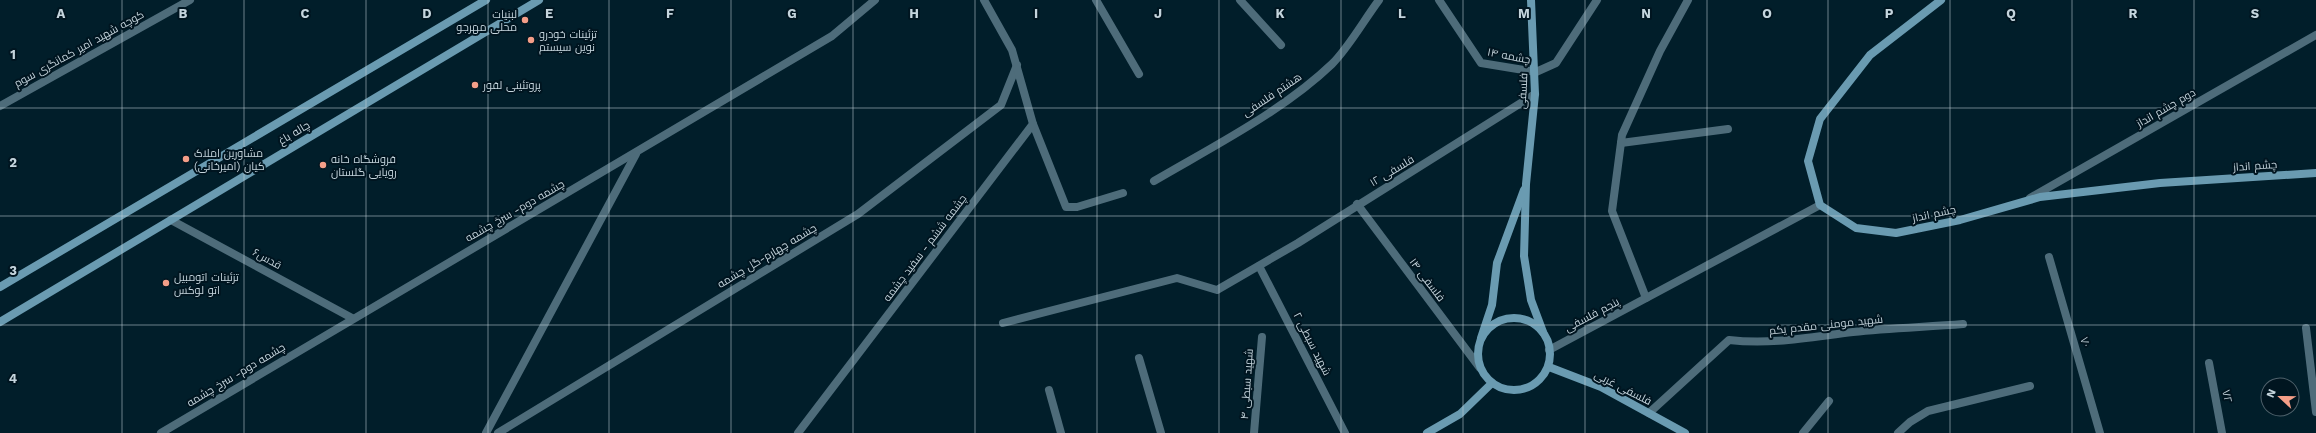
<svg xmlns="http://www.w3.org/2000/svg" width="2316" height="433" viewBox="0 0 2316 433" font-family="'Work Sans',Cairo,sans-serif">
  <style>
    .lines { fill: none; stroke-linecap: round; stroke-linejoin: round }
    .street { stroke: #4e6c7a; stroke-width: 8 }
    .secondary { stroke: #6a9bb1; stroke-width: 8 }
    .grid { fill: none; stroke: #c5d5dd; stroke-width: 1; stroke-opacity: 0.55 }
    .poi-dot { fill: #f49e88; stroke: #001520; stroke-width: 1.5 }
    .labels { text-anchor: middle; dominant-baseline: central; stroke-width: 4; stroke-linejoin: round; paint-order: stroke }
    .poi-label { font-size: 11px; fill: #c5d5dd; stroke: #001520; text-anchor: start }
    .street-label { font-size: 11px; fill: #c5d5dd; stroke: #001520 }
    .grid-label { font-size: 13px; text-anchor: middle; font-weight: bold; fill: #c5d5dd; stroke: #001520; stroke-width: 4; stroke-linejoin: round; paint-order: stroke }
  </style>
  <rect width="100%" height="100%" fill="#011e2a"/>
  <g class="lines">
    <!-- street -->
    <g class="street">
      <path d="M 1096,0 L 1139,74"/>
      <path d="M 1240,0 L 1281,45"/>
      <path d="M 1439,0 L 1481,63 L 1536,72 L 1556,63 L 1597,0"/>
      <path d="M 0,106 L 190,0"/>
      <path d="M 1033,124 L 1066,207 L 1077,207 L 1123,193"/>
      <path d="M 1621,143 L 1728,129"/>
      <path d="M 1154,181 C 1212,147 1283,111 1332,64 C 1349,47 1364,20 1379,0"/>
      <path d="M 2030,198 L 2316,35"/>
      <path d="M 1357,204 L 1480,368"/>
      <path d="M 171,220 L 352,318"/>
      <path d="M 2049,257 L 2100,433"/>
      <path d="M 1259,266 L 1345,433"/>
      <path d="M 1646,298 L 1612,211 L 1622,135 L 1660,51 L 1688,0"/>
      <path d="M 1003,323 L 1177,278 L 1217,290 L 1298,243 L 1535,94"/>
      <path d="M 2306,328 L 2316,412"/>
      <path d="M 1549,350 L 1820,205"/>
      <path d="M 1139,358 L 1161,433"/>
      <path d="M 2209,363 L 2222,433"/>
      <path d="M 1049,390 L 1061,433"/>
      <path d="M 1649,413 L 1729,340 C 1772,345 1811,337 1853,332 C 1889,328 1926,327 1963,324"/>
      <path d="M 161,433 L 832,36 L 875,0"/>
      <path d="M 486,433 L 636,154"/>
      <path d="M 498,433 L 858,214 L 1001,105 L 1017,65"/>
      <path d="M 798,433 L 1033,124 L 1012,50 L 984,0"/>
      <path d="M 1254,433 L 1262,337"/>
      <path d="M 1803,433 L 1829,401"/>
      <path d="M 1898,433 L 1910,422 L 1928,411 L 2030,386"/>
    </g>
    <!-- secondary -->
    <g class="secondary">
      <path d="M 1531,0 L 1535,94 L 1526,184 L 1524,256 L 1531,300 L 1543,332"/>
      <path d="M 1941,0 L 1870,55 L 1820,119 L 1808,161 L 1820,205 L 1856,228 L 1896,233 L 1960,220 L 2040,197 L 2160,183 L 2316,173"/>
      <path d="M 0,287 L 486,0"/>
      <circle cx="1514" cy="354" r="36"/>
      <path d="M 0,322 L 539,0"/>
      <path d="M 1481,338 L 1492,305 L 1497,263 L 1524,190"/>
      <path d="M 1549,367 L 1601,387 L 1685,433"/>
      <path d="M 1427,433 L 1460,414 L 1492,383"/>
    </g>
  </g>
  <!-- grid -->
  <path class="grid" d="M 122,0 L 122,433M 244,0 L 244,433M 366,0 L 366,433M 488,0 L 488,433M 609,0 L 609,433M 731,0 L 731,433M 853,0 L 853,433M 975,0 L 975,433M 1097,0 L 1097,433M 1219,0 L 1219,433M 1341,0 L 1341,433M 1463,0 L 1463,433M 1585,0 L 1585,433M 1707,0 L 1707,433M 1828,0 L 1828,433M 1950,0 L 1950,433M 2072,0 L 2072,433M 2194,0 L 2194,433M 0,108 L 2316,108M 0,216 L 2316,216M 0,325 L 2316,325"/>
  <!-- markers -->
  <g class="poi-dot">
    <circle cx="525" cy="20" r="4"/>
    <circle cx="531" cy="40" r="4"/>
    <circle cx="475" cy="85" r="4"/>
    <circle cx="186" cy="159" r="4"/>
    <circle cx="323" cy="165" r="4"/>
    <circle cx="166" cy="283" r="4"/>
  </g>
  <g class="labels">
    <!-- poi labels -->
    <g class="poi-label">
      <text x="517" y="14" text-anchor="end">لبنیات<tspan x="517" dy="13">محلی مهرجو</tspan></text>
      <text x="539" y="34">تزئینات خودرو<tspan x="539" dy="13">نوین سیستم</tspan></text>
      <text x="483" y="85">پروتئینی لفور</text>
      <text x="194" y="153">مشاورین املاک<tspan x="194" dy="13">کیان (امیرخانی)</tspan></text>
      <text x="331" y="159">فروشگاه خانه<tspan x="331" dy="13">رویایی گلستان</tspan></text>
      <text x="174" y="277">تزئینات اتومبیل<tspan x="174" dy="13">اتو لوکس</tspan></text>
    </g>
    <!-- street labels -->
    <g class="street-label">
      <text transform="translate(79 49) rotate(-29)">کوچه شهید امیر کمانگری سوم</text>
      <text transform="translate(1509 56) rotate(11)">۱۴ چشمه</text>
      <text transform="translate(1523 91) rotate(-87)">فلسفی</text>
      <text transform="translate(1272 95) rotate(-34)">هشتم فلسفی</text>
      <text transform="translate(2166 108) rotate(-30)">دوم چشم انداز</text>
      <text transform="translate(294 133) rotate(-31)">چاله باغ</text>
      <text transform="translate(2255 166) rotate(-4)">چشم انداز</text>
      <text transform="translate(1392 171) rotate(-31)">۱۲ فلسفی</text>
      <text transform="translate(515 211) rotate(-30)">چشمه دوم- سرخ چشمه</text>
      <text transform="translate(1934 214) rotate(-12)">چشم انداز</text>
      <text transform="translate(925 248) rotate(-53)">چشمه ششم - سفید چشمه</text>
      <text transform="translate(767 256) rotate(-31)">چشمه چهارم-گل چشمه</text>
      <text transform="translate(267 259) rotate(29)">قدس۶</text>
      <text transform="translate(1427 280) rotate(53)">۱۴ فلسفی</text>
      <text transform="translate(1592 315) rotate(-28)">پنجم فلسفی</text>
      <text transform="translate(1826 325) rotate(-6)">شهید مومنی مقدم یکم</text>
      <text transform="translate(2085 342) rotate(74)">۷۰</text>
      <text transform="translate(1312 344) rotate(63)">۲ شهید سبطی</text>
      <text transform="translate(236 375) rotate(-31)">چشمه دوم- سرخ چشمه</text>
      <text transform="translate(1247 384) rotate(-86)">۴ شهید سبطی</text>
      <text transform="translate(1623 388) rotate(27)">فلسفی غربی</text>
      <text transform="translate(2227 396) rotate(79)">۷۲</text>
    </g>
  </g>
  <g class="grid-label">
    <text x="61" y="18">A</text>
    <text x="183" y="18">B</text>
    <text x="305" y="18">C</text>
    <text x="427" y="18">D</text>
    <text x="549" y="18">E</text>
    <text x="670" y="18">F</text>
    <text x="792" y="18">G</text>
    <text x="914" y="18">H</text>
    <text x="1036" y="18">I</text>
    <text x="1158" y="18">J</text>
    <text x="1280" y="18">K</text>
    <text x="1402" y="18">L</text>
    <text x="1524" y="18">M</text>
    <text x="1646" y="18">N</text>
    <text x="1767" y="18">O</text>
    <text x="1889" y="18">P</text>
    <text x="2011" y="18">Q</text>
    <text x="2133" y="18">R</text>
    <text x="2255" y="18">S</text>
    <text x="13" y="59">1</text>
    <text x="13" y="167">2</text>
    <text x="13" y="275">3</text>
    <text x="13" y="383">4</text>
  </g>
  <!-- north arrow -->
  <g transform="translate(2280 397) rotate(292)"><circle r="19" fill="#001520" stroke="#4f626c"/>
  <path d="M0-3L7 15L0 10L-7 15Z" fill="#f49e88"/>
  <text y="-6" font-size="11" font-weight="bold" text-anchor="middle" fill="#c5d5dd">N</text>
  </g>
</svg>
